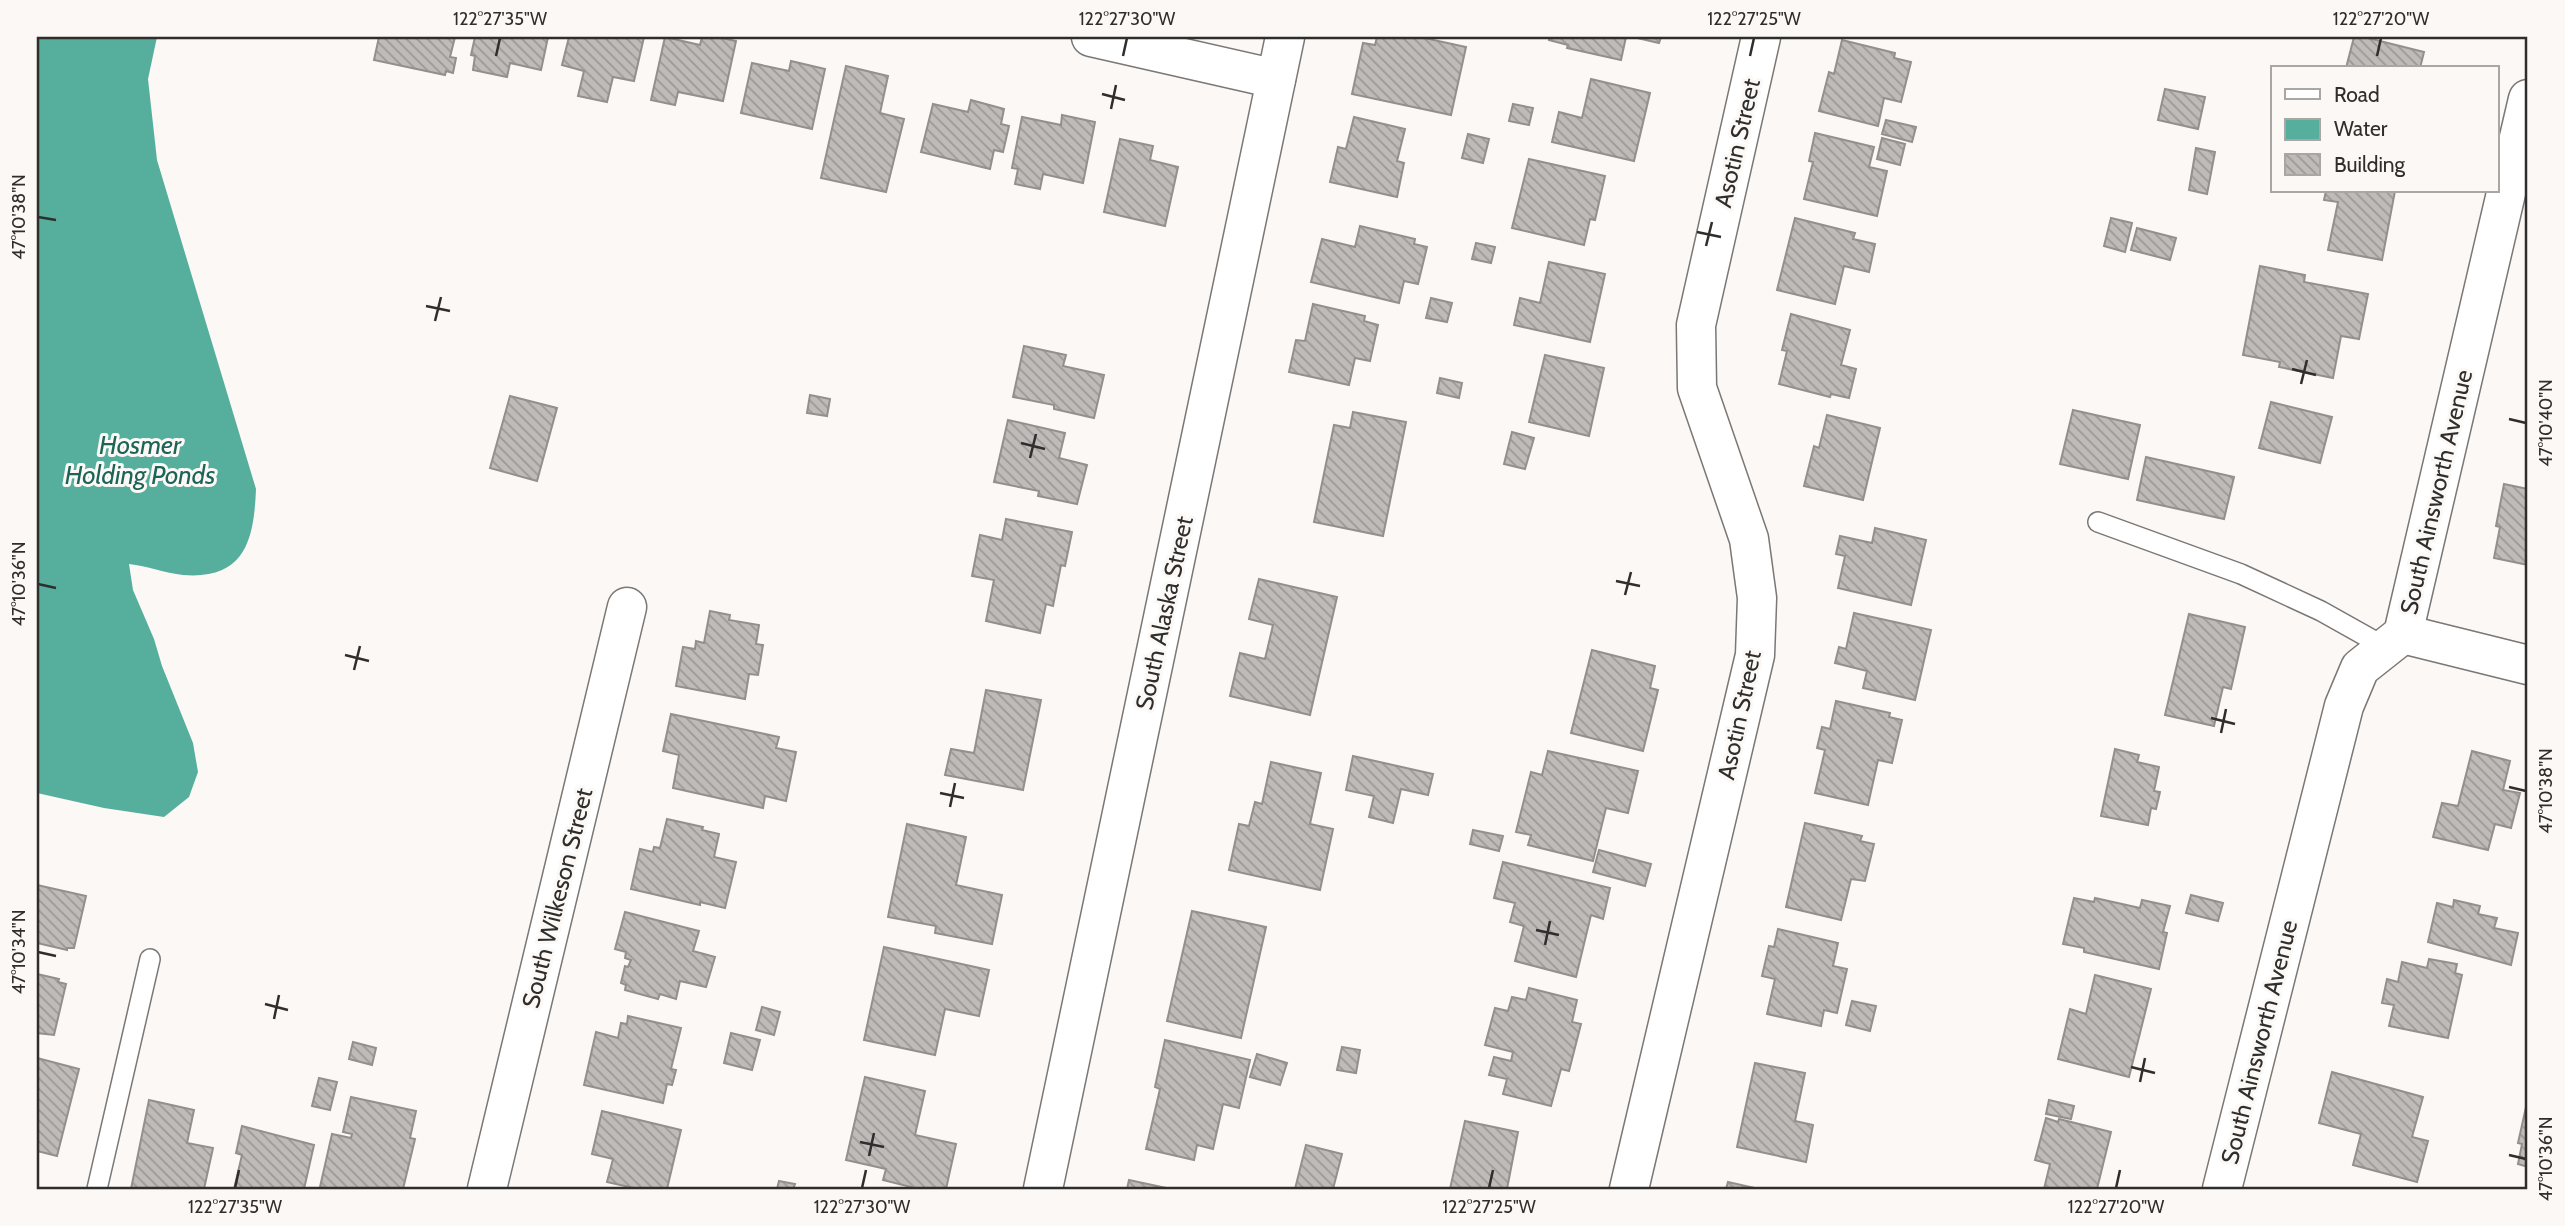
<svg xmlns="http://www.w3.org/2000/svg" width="2565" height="1226" viewBox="0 0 2565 1226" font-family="Cabin,sans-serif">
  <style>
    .water { fill: #56af9d }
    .building { fill: url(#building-back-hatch); stroke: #938f8d; stroke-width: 2 }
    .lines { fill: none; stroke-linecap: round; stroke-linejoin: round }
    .service-casing { stroke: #7a7775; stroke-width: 22 }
    .minor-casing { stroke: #7a7775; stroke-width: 41 }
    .service { stroke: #fff; stroke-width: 19 }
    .minor { stroke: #fff; stroke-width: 38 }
    .ticks { fill: none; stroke: #2f2e2d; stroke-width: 2.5 }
    .labels { text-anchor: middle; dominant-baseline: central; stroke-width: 6; stroke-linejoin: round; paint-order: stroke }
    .street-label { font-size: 24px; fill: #2f2e2d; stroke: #fbf8f5 }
    .water-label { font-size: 26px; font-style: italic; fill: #1d6458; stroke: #fbf8f5 }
    .neatline { fill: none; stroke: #2f2e2d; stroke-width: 2.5 }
    .ticks-label { font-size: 18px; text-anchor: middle; fill: #2f2e2d }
  </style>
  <defs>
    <pattern id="building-back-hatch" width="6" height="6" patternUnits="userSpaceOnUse" patternTransform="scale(1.75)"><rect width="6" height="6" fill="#bfbbb9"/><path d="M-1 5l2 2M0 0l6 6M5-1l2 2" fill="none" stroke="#9c9897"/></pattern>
  </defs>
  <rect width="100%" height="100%" fill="#fbf8f5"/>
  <!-- water -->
  <path class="water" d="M 37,37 L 157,37 L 148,79 L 157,160 L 256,489 C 254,540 245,580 183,575 C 165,573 147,566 129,564 L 133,590 L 154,639 L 162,666 L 193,743 L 198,772 L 189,797 L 164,817 L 104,808 L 37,793 Z"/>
  <!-- building -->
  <g class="building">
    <path d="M 379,37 L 455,37 L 450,57 L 456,58 L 453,73 L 446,71 L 445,75 L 374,60 Z"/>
    <path d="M 475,37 L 548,37 L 541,70 L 510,63 L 507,77 L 473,70 L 475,56 L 471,55 Z"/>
    <path d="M 569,37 L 644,37 L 634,81 L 613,77 L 607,102 L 578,96 L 584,71 L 562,65 Z"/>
    <path d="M 665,37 L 700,45 L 702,37 L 717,37 L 736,41 L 723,101 L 678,92 L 675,105 L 651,100 Z"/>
    <path d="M 1377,37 L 1420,37 L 1466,47 L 1451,115 L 1352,94 L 1363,43 L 1375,45 Z"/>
    <path d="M 1550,37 L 1626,37 L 1621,60 L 1567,48 L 1568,45 L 1549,40 Z"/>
    <path d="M 1633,37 L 1661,37 L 1659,43 Z"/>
    <path d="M 2354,37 L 2364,37 L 2424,52 L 2420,68 L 2346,68 Z"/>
    <path d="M 1842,40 L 1895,53 L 1894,58 L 1911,62 L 1901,102 L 1884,98 L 1878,126 L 1819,111 L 1829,72 L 1834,74 Z"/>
    <path d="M 791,61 L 825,69 L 812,129 L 741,113 L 752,63 L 789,71 Z"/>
    <path d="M 846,66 L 888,76 L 880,113 L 904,119 L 886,192 L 821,178 Z"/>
    <path d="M 1591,79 L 1650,93 L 1634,161 L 1552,142 L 1559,112 L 1582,118 Z"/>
    <path d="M 2165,89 L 2205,97 L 2198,129 L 2158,120 Z"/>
    <path d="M 971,100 L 1004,109 L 1001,124 L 1009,126 L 1003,152 L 994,150 L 990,169 L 921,152 L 933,104 L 968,112 Z"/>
    <path d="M 1513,104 L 1533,108 L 1529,125 L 1509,121 Z"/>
    <path d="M 1062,115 L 1095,122 L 1083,183 L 1043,174 L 1040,189 L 1015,184 L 1018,169 L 1012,168 L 1022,117 L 1061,125 Z"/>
    <path d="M 1354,117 L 1405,129 L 1397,161 L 1404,163 L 1397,197 L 1330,182 L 1338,147 L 1346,149 Z"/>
    <path d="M 1886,120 L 1916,127 L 1912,142 L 1882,134 Z"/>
    <path d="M 1815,133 L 1874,147 L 1869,167 L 1887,171 L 1877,216 L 1804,199 L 1813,162 L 1809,161 Z"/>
    <path d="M 1468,134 L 1489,139 L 1483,163 L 1462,158 Z"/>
    <path d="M 1882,138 L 1905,144 L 1900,165 L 1877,159 Z"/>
    <path d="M 1120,139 L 1153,146 L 1150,160 L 1178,167 L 1165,226 L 1104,212 Z"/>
    <path d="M 2196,148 L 2215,152 L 2207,194 L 2189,190 Z"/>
    <path d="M 1529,159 L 1605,176 L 1595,220 L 1590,219 L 1584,245 L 1512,228 Z"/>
    <path d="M 2326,191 L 2395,191 L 2382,260 L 2328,250 L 2338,202 L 2324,200 Z"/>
    <path d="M 1795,218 L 1855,233 L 1853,239 L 1875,244 L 1869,272 L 1844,266 L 1835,304 L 1777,290 Z"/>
    <path d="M 2111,218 L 2132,223 L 2125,252 L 2104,246 Z"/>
    <path d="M 1360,226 L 1415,239 L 1414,244 L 1427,247 L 1418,284 L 1404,281 L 1399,303 L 1311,282 L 1322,239 L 1355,247 Z"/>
    <path d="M 2137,228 L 2176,238 L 2170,260 L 2131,250 Z"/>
    <path d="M 1476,243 L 1495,247 L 1491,263 L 1472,259 Z"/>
    <path d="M 1549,262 L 1605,274 L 1590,342 L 1514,325 L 1520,298 L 1540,303 Z"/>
    <path d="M 2260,266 L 2305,275 L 2304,282 L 2368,294 L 2359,339 L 2341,336 L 2333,378 L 2279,367 L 2280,362 L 2243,355 Z"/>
    <path d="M 1431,298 L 1452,303 L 1447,322 L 1426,318 Z"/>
    <path d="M 1313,304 L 1365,316 L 1364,321 L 1378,325 L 1370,361 L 1355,358 L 1349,385 L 1289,372 L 1296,340 L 1305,341 Z"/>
    <path d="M 1791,314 L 1850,330 L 1841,365 L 1856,369 L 1849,398 L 1831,394 L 1830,397 L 1779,384 L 1787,351 L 1782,350 Z"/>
    <path d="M 1024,346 L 1066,355 L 1063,366 L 1104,375 L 1094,418 L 1054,409 L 1054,405 L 1013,397 Z"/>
    <path d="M 1545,355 L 1604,368 L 1589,436 L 1529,422 Z"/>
    <path d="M 1440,378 L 1462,383 L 1459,398 L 1437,393 Z"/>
    <path d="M 810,395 L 830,399 L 827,416 L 807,413 Z"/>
    <path d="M 510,396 L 557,408 L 537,481 L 490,468 Z"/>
    <path d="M 2271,402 L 2332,417 L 2320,463 L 2259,448 Z"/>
    <path d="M 2073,410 L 2140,425 L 2128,479 L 2060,464 Z"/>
    <path d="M 1353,412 L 1406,422 L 1383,536 L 1314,522 L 1334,425 L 1350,428 Z"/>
    <path d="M 1827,415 L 1880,428 L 1863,500 L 1804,486 L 1814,446 L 1819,448 Z"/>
    <path d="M 1008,420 L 1065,433 L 1059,458 L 1087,465 L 1077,504 L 1038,496 L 1039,491 L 994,482 Z"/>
    <path d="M 1512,432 L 1534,438 L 1525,469 L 1504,464 Z"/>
    <path d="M 2146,457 L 2234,477 L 2224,519 L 2137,500 Z"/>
    <path d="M 2504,484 L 2528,489 L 2528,565 L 2494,558 L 2500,527 L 2496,526 Z"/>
    <path d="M 1006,519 L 1072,532 L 1065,566 L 1061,565 L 1053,606 L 1046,604 L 1040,633 L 986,621 L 994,580 L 972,576 L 980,535 L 1002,540 Z"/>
    <path d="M 1875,528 L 1926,540 L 1911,605 L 1838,588 L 1845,556 L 1836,554 L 1840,536 L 1872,543 Z"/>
    <path d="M 1259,579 L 1337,597 L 1310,715 L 1230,696 L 1240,653 L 1265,659 L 1273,625 L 1249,619 Z"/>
    <path d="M 710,611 L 730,615 L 729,620 L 759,625 L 756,644 L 763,645 L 758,675 L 749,674 L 745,699 L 676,686 L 683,647 L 695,649 L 696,641 L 704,643 Z"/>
    <path d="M 1854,613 L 1931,630 L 1915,700 L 1863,688 L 1867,671 L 1835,663 L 1839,647 L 1846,649 Z"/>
    <path d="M 2189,614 L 2245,627 L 2231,689 L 2223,687 L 2214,726 L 2165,715 Z"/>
    <path d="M 1592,650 L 1655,666 L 1650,688 L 1658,690 L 1643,751 L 1571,733 Z"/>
    <path d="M 986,690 L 1041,700 L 1023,790 L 945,775 L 951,749 L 974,753 Z"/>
    <path d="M 1836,701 L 1890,713 L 1889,717 L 1902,720 L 1892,763 L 1878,760 L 1868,805 L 1815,793 L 1825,750 L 1817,748 L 1822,727 L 1830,729 Z"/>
    <path d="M 671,714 L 779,737 L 776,748 L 796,752 L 786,801 L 765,796 L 763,808 L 673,788 L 679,755 L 663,751 Z"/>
    <path d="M 2115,749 L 2139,755 L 2137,762 L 2159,767 L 2154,791 L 2160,792 L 2156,809 L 2151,808 L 2148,825 L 2101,816 Z"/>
    <path d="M 1548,751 L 1638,771 L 1628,813 L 1606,808 L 1593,861 L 1528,845 L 1531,835 L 1516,832 L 1531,772 L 1542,775 Z"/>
    <path d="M 2472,751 L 2510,761 L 2503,790 L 2520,793 L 2511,828 L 2495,824 L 2488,850 L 2433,837 L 2442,803 L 2458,806 Z"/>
    <path d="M 1353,756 L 1433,774 L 1428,795 L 1401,789 L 1393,823 L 1369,817 L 1374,796 L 1346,790 Z"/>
    <path d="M 1271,762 L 1321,773 L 1310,824 L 1333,829 L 1320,890 L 1229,870 L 1239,824 L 1249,826 L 1255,802 L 1262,804 Z"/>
    <path d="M 667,819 L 703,827 L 702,830 L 719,834 L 714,857 L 736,862 L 725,908 L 700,902 L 700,905 L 631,889 L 640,849 L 653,852 L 654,847 L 660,848 Z"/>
    <path d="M 1805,823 L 1862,836 L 1860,841 L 1874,844 L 1865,881 L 1851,879 L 1841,920 L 1786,907 Z"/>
    <path d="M 907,824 L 966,837 L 956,885 L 1002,895 L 992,944 L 935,933 L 936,926 L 888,917 Z"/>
    <path d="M 1473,830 L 1503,836 L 1499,851 L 1470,844 Z"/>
    <path d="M 1599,850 L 1651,864 L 1645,886 L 1593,872 Z"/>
    <path d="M 1503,862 L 1610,888 L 1603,919 L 1591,915 L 1576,977 L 1515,961 L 1524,926 L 1510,922 L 1515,903 L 1494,898 Z"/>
    <path d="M 37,885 L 86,896 L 74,948 L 67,948 L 67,950 L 37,943 Z"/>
    <path d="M 2191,895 L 2223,903 L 2218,921 L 2186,913 Z"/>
    <path d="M 2074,898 L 2094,902 L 2095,898 L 2140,908 L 2142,900 L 2170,906 L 2163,932 L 2167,933 L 2159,969 L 2084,952 L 2084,948 L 2063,944 Z"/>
    <path d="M 2454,900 L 2480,906 L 2478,914 L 2497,918 L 2494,928 L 2518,933 L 2511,965 L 2428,942 L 2437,903 L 2453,907 Z"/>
    <path d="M 1192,911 L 1266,927 L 1241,1038 L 1167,1021 Z"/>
    <path d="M 625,912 L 699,931 L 693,951 L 715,957 L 706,987 L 680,981 L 676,999 L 660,994 L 658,999 L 625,990 L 626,985 L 621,983 L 625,966 L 628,967 L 631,960 L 625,958 L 626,952 L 615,949 Z"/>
    <path d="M 1778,929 L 1838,943 L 1833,966 L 1847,969 L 1837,1013 L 1824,1010 L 1821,1026 L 1767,1014 L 1775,979 L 1762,976 L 1769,946 L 1774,947 Z"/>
    <path d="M 884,947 L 989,970 L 979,1016 L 945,1009 L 935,1055 L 864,1040 Z"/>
    <path d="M 2429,959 L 2457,964 L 2455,973 L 2462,975 L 2448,1038 L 2389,1026 L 2394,1005 L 2382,1003 L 2387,979 L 2398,982 L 2402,962 L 2427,968 Z"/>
    <path d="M 37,974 L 59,979 L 58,982 L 66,984 L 54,1035 L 37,1033 Z"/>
    <path d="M 2095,975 L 2151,989 L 2129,1077 L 2058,1059 L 2070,1009 L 2086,1014 Z"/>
    <path d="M 1529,988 L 1577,1000 L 1572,1022 L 1581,1024 L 1569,1071 L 1561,1069 L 1551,1106 L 1503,1094 L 1507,1079 L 1489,1075 L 1494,1057 L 1511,1061 L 1513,1052 L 1485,1045 L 1495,1008 L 1508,1011 L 1512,997 L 1526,1000 Z"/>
    <path d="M 1852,1001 L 1876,1006 L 1870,1031 L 1846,1025 Z"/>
    <path d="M 762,1007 L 780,1012 L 774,1035 L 756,1030 Z"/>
    <path d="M 628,1016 L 681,1028 L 671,1069 L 676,1070 L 672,1085 L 667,1084 L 663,1103 L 584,1085 L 596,1032 L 618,1038 L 621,1023 L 627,1024 Z"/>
    <path d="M 731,1033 L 760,1040 L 752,1070 L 724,1063 Z"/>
    <path d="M 1165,1040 L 1250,1060 L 1239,1108 L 1223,1104 L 1213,1149 L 1197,1145 L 1194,1160 L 1146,1149 L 1160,1089 L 1155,1087 Z"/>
    <path d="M 353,1042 L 376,1048 L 372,1065 L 349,1059 Z"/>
    <path d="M 1342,1047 L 1360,1050 L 1356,1073 L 1337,1070 Z"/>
    <path d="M 1257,1054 L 1287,1063 L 1280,1085 L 1250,1077 Z"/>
    <path d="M 37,1058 L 79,1069 L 57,1156 L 37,1151 Z"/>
    <path d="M 1755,1063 L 1805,1073 L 1795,1121 L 1813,1125 L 1806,1162 L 1737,1147 Z"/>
    <path d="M 2332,1072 L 2423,1097 L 2412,1137 L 2428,1141 L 2417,1182 L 2353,1165 L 2361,1134 L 2319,1123 Z"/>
    <path d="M 865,1077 L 925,1091 L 915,1135 L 956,1144 L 946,1189 L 911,1189 L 911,1187 L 883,1180 L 886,1169 L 846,1160 Z"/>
    <path d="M 319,1078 L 337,1082 L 330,1110 L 312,1106 Z"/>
    <path d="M 351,1097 L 416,1111 L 410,1138 L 415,1139 L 403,1189 L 329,1189 L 320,1187 L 332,1134 L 351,1138 L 352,1134 L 343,1132 Z"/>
    <path d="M 2528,1098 L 2528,1167 L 2518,1164 L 2522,1144 L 2518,1143 Z"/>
    <path d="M 149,1100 L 194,1110 L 187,1143 L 213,1148 L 204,1189 L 131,1189 Z"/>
    <path d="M 2049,1100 L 2074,1106 L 2071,1119 L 2046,1114 Z"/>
    <path d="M 602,1111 L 681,1130 L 667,1189 L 638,1189 L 607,1182 L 613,1159 L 592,1154 Z"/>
    <path d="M 2046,1118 L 2058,1122 L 2059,1119 L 2111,1132 L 2097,1189 L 2044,1189 L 2050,1164 L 2035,1160 Z"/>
    <path d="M 1465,1121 L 1518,1132 L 1507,1189 L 1450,1189 Z"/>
    <path d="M 242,1126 L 314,1145 L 304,1189 L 234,1189 L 242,1155 L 236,1153 Z"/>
    <path d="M 1306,1145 L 1342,1154 L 1333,1189 L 1295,1189 Z"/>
    <path d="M 1129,1180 L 1171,1189 L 1127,1189 Z"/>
    <path d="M 779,1181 L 795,1184 L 793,1189 L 777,1189 Z"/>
    <path d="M 1728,1182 L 1759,1189 L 1726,1189 Z"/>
  </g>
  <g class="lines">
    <defs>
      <g id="service">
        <path d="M 2098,522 L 2241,574 L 2321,611 L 2387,648"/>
        <path d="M 97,1189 L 150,959"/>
      </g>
      <g id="minor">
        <path d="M 1091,37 L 1276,79"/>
        <path d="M 2403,634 L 2528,665"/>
        <path d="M 487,1189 L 627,607"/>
        <path d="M 1043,1189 L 1285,37"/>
        <path d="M 1629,1189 L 1755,655 L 1757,598 L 1749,539 L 1697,388 L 1696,325 L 1761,37"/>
        <path d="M 2222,1189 L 2344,706 L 2360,668 L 2403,634 L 2528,99"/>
      </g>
    </defs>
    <!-- service casing -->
    <use href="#service" class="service-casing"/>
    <!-- minor casing -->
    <use href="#minor" class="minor-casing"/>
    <!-- service -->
    <use href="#service" class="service"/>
    <!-- minor -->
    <use href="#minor" class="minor"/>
  </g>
  <!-- ticks -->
  <path class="ticks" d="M 496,56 L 500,38M 1123,56 L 1127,38M 1750,56 L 1754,38M 2377,56 L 2381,38M 1102,94 L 1125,100M 1111,109 L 1116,85M 38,217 L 56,220M 1697,232 L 1721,237M 1706,246 L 1712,222M 426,306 L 450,311M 435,321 L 441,297M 2292,369 L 2316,375M 2301,384 L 2307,360M 2509,419 L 2526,423M 1021,443 L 1045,449M 1030,458 L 1036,434M 1616,581 L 1640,586M 38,584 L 56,588M 1625,595 L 1631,572M 345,655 L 369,661M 354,670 L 360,646M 2211,718 L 2235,724M 2221,733 L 2226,709M 2509,787 L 2526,791M 940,793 L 964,798M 950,807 L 955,783M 1536,930 L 1559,935M 1545,945 L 1550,921M 38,952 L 56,956M 265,1004 L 288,1010M 274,1019 L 279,995M 2131,1067 L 2155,1073M 2140,1082 L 2145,1058M 860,1142 L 884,1147M 2509,1155 L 2526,1159M 869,1156 L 874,1133M 235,1188 L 239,1170M 862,1188 L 866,1170M 1489,1188 L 1493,1170M 2116,1188 L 2120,1170"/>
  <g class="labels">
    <!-- street labels -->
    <g class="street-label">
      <text transform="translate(1737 143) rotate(-77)">Asotin Street</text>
      <text transform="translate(2436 492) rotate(-77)">South Ainsworth Avenue</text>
      <text transform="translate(1164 613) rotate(-78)">South Alaska Street</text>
      <text transform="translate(1739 715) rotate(-78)">Asotin Street</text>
      <text transform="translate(557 898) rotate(-76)">South Wilkeson Street</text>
      <text transform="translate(2259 1042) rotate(-76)">South Ainsworth Avenue</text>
    </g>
    <!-- water labels -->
    <g class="water-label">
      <text x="140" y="445">Hosmer<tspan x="140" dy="30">Holding Ponds</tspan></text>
    </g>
  </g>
  <!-- border -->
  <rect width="2565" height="1226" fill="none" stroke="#fbf8f5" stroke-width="77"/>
  <!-- legend -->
  <rect x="2271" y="66" width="228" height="126" fill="#fbf8f5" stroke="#a9a7a5" stroke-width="2"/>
  <rect x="2285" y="89" width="35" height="10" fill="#ffffff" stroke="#a9a7a5" stroke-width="2"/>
  <text x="2334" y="102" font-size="21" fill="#2f2e2d">Road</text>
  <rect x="2285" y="119" width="35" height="21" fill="#56af9d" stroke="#a9a7a5" stroke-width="2"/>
  <text x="2334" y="136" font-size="21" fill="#2f2e2d">Water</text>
  <rect x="2285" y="154" width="35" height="21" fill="url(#building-back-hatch)" stroke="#a9a7a5" stroke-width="2"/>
  <text x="2334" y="172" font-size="21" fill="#2f2e2d">Building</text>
  <rect x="38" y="38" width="2488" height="1150" class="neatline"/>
  <g class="ticks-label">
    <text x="500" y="25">122°27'35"W</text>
    <text x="1127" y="25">122°27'30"W</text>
    <text x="1754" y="25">122°27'25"W</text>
    <text x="2381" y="25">122°27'20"W</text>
    <text transform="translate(19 217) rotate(-90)" y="6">47°10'38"N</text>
    <text transform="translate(2546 423) rotate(-90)" y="6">47°10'40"N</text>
    <text transform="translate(19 584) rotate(-90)" y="6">47°10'36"N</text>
    <text transform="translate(2546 791) rotate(-90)" y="6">47°10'38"N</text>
    <text transform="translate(19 952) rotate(-90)" y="6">47°10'34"N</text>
    <text transform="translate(2546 1159) rotate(-90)" y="6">47°10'36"N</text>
    <text x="235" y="1213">122°27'35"W</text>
    <text x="862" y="1213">122°27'30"W</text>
    <text x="1489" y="1213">122°27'25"W</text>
    <text x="2116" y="1213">122°27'20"W</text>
  </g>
</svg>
